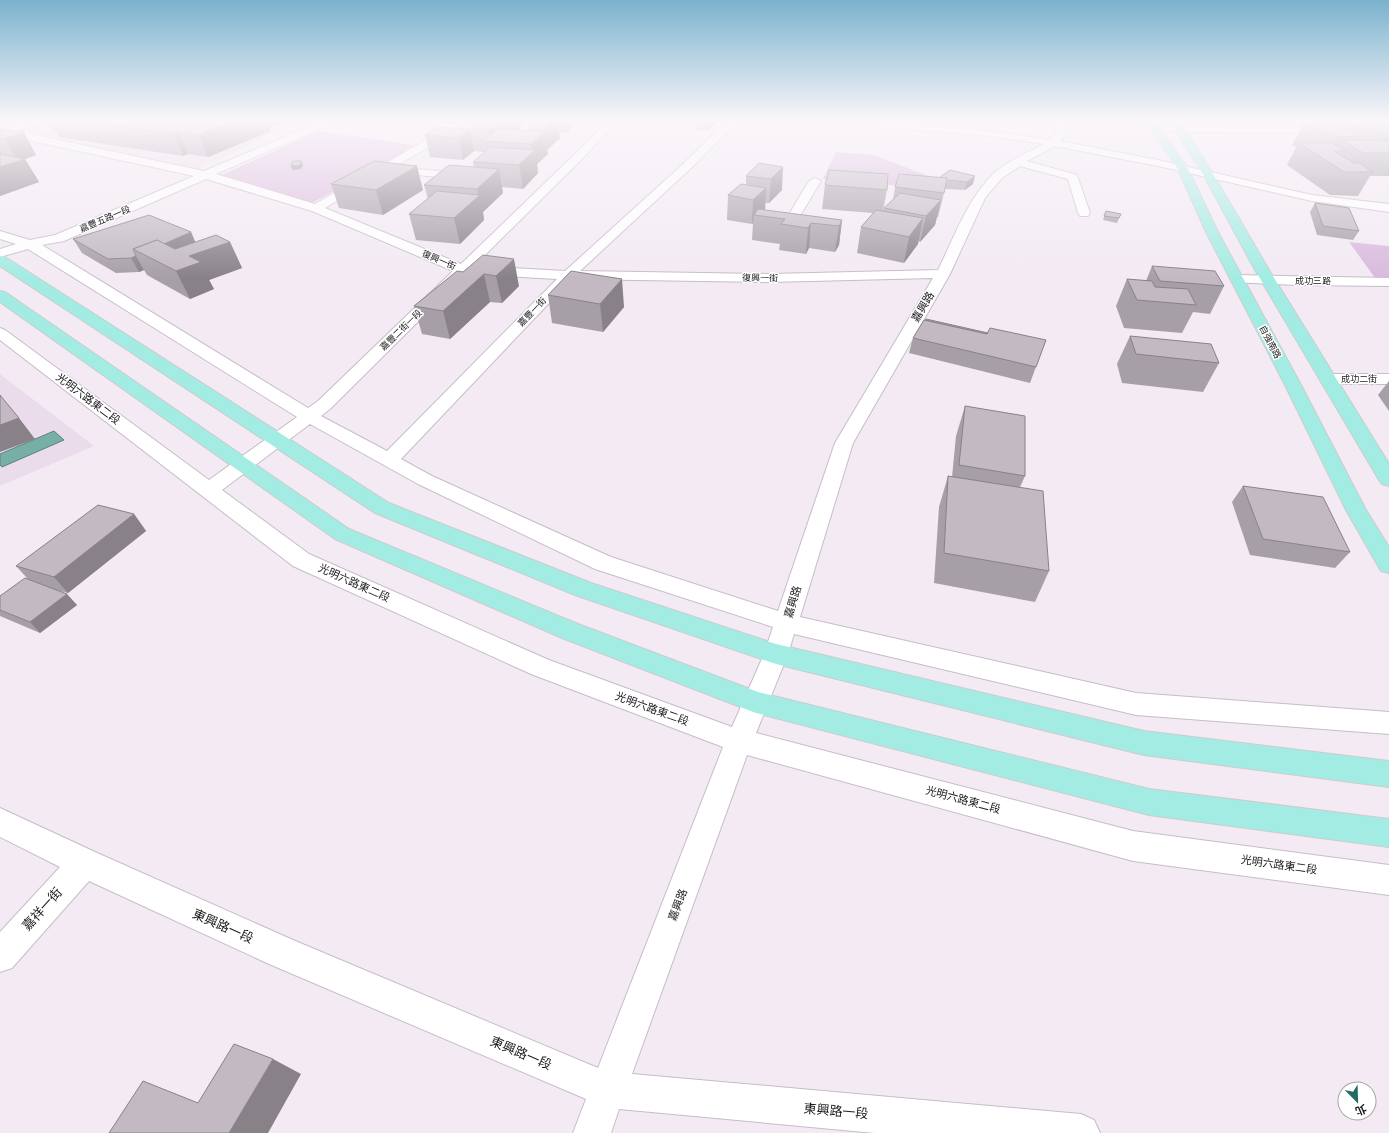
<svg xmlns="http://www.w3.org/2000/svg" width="1389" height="1133" viewBox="0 0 1389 1133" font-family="Bitter,'Noto Sans TC',serif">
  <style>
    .built { fill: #ebdcec }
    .green { fill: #d9badd }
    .water { fill: #77afa7; stroke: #5c827d }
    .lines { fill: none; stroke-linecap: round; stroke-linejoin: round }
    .minor-casing { stroke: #c5bdc7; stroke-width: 2 }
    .major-casing { stroke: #cdcccd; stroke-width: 2 }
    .minor { fill: #fff; fill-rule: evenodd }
    .major { fill: #a3ece3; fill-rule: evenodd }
    .wall { fill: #a79fa8 }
    .shaded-wall { fill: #888288 }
    .building { fill: #c2b9c3; stroke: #888288 }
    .labels { text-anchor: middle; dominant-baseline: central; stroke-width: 3; stroke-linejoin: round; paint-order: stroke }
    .far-street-label { font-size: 9px; fill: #1c191c; stroke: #fff }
    .street-label { font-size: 11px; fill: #1c191c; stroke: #fff }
    .near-street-label { font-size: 13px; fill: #1c191c; stroke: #fff }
  </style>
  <rect width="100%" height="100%" fill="#f3eaf4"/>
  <!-- built -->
  <g class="built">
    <path d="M 50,120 L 302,120 L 194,171 L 19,131 Z"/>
    <path d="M 0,374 L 94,446 L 0,486 Z"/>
  </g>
  <!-- green -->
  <g class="green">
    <path d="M 319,131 L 418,146 L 312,203 L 217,177 Z"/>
    <path d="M 836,152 L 874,155 L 928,176 L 923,188 L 823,179 Z"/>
    <path d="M 1349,242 L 1389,246 L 1389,282 L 1378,282 Z"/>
  </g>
  <!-- water -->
  <path class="water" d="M 54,431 L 64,440 L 2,467 L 0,465 L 0,454 Z"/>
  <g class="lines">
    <defs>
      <g id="minor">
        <path d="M 30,120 L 44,120 L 42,122 L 16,131 L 204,171 L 324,120 L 337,120 L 335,122 L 216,174 L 315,204 L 426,140 L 456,120 L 468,120 L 434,144 L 394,167 L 460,173 L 466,176 L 464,178 L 460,179 L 385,172 L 325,208 L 461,264 L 576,153 L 608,120 L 618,120 L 584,157 L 474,266 L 565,271 L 682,165 L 728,120 L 739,120 L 690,169 L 580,271 L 770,274 L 938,270 C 954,238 967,200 993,174 C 1007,161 1027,153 1044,144 L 983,135 L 824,123 L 819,120 C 897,120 974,128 1051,140 L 1056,133 L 1055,125 L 1052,120 L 1062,120 L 1065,125 L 1066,133 L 1060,141 L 1158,160 L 1312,195 L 1389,204 L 1389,212 L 1312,201 L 1158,166 L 1055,146 L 1027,161 L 1077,175 L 1090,213 L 1088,216 L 1080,216 L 1078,213 L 1068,179 L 1020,166 L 1002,178 L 985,198 L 950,274 L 853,443 L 800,617 L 1136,693 L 1389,712 L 1389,734 L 1136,715 L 794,634 L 788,654 L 756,733 L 1133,831 L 1389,865 L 1389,895 L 1133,861 L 747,755 L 632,1074 L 1081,1114 L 1094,1120 L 1100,1133 L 875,1133 L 619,1109 L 611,1133 L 573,1133 L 586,1099 L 269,964 L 89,881 L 12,968 L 0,972 L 0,932 L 60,867 L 0,837 L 0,808 L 95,852 L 293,940 L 598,1068 L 723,747 L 531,674 L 293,566 L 0,340 L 0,328 L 5,330 L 209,480 L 297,417 L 28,249 L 0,257 L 0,249 L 16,244 L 0,239 L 0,231 L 30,240 L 55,235 L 194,176 L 0,134 L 0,128 L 4,129 ZM 206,179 L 312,211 L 453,271 L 318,401 L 308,408 L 42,245 L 64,241 ZM 466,274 L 557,279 L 387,451 L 321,416 L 330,409 ZM 933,278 L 835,443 L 778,611 L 611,557 L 432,476 L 401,459 L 572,279 L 770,282 ZM 310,424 L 418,484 L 595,569 L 773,627 L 764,654 L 732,727 L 549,660 L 309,554 L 222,490 Z"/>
        <path d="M 1154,124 L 1180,126 L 1389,127 L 1389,133 L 1180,132 L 1151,129 L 1149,127 Z"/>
        <path d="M 815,178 L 821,181 L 794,226 L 792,229 L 784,229 L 782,226 L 809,181 Z"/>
        <path d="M 1237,275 L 1389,278 L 1389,286 L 1296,285 L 1232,282 L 1230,279 L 1232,276 Z"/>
        <path d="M 1328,374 L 1389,374 L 1389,384 L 1328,384 L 1322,383 L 1320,379 L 1322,375 Z"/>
      </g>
      <g id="major">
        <path d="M 1145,120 L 1155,120 L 1188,169 L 1218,232 L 1301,385 L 1366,510 L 1389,547 L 1389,573 L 1381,571 L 1346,510 L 1285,385 L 1206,232 L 1178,169 Z"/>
        <path d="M 1169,120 L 1179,120 L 1213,174 L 1269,270 L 1389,464 L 1389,486 L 1382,484 L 1379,480 L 1255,270 L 1203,174 Z"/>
        <path d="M 0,256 L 5,257 L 389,503 L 591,583 L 776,644 L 1144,731 L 1389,761 L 1389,787 L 1144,755 L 776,664 L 575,595 L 375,513 L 0,266 Z"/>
        <path d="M 0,291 L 5,292 L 349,529 L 578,624 L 758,692 L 1149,789 L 1389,819 L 1389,847 L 1149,815 L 756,713 L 562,638 L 335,539 L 0,302 Z"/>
      </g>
    </defs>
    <!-- minor casing -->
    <use href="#minor" class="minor-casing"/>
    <!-- major casing -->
    <use href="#major" class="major-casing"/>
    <!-- minor -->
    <use href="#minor" class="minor"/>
    <!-- major -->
    <use href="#major" class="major"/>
  </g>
  <!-- wall -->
  <g class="wall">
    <path d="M 45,120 L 195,120 L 196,123 L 195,125 L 196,125 L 207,121 L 202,120 L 288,120 L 269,127 L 271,131 L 208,157 L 188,154 L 183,156 L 59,137 L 56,131 L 52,130 L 49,125 L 47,125 Z"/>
    <path d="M 475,120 L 520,120 L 521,129 L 520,130 L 528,131 L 528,127 L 529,126 L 528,120 L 573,120 L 574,125 L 566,133 L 559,132 L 560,138 L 547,150 L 548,154 L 537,164 L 538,173 L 523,189 L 502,187 L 503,193 L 483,212 L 484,220 L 460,244 L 416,240 L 409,214 L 428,199 L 424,185 L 474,167 L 473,162 L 484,152 L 474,151 L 470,129 L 479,123 L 476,122 Z"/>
    <path d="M 695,120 L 719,120 L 708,131 L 695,130 Z"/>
    <path d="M 1304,123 L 1353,126 L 1355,123 L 1389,123 L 1389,176 L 1370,176 L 1358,196 L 1330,195 L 1287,165 L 1296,147 L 1292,145 Z"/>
    <path d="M 0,129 L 36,155 L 25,159 L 39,182 L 0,196 Z"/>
    <path d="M 470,129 L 474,151 L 463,160 L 430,157 L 425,135 Z"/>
    <path d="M 759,163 L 782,190 L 769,203 L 765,203 L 765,210 L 842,220 L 839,245 L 835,252 L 809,248 L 806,254 L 779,250 L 780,244 L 752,240 L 753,223 L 752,224 L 727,220 L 728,195 L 746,185 L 746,176 Z"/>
    <path d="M 950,170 L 973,184 L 965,190 L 945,189 L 938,217 L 937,217 L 935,225 L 920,242 L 918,241 L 918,244 L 904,263 L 857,253 L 861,227 L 873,213 L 822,209 L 825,185 L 887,190 L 883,211 L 884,208 L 893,200 L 895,187 L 939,178 Z"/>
    <path d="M 331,184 L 423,190 L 383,215 L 339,208 Z"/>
    <path d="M 1315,203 L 1359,231 L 1353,240 L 1317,235 L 1310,212 Z"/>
    <path d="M 1106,211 L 1121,214 L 1117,223 L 1103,220 Z"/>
    <path d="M 191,232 L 195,242 L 230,242 L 242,268 L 209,280 L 214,289 L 190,299 L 147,275 L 144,270 L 139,272 L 116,273 L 82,253 L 73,239 Z"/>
    <path d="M 483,255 L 519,286 L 502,303 L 490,302 L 450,339 L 422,334 L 414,306 L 463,272 Z"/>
    <path d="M 1152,266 L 1224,286 L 1210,314 L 1193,312 L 1182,333 L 1124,328 L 1116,306 L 1127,279 L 1146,281 Z"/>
    <path d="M 548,295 L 624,307 L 603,332 L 552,323 Z"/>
    <path d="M 988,333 L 1046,340 L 1030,383 L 909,353 L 913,338 Z"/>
    <path d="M 1130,336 L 1219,363 L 1203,392 L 1122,383 L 1117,364 Z"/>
    <path d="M 1389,381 L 1389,411 L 1378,395 Z"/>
    <path d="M 965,406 L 1025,476 L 1020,487 L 1049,571 L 1035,602 L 934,583 L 939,507 L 948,476 L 952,477 L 956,436 Z"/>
    <path d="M 1243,486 L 1350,552 L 1335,568 L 1250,555 L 1232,502 Z"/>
    <path d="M 134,514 L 146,531 L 68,593 L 56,590 L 77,605 L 40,633 L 0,616 L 0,596 L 28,579 L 16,566 Z"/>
  </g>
  <!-- shaded-wall -->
  <g class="shaded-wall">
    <path d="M 146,120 L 195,120 L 196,123 L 192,128 Z"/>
    <path d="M 237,120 L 288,120 L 269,127 L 271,131 L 208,157 L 199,135 Z"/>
    <path d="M 502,120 L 520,120 L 521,129 L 505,143 L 491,142 L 489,130 Z"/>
    <path d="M 553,120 L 558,120 L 560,138 L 547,150 L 548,154 L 537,164 L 538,173 L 523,189 L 519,165 L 532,153 L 531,144 L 544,133 L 543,129 Z"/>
    <path d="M 564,120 L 573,120 L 574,125 L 566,133 Z"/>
    <path d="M 708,120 L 719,120 L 708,131 Z"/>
    <path d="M 470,129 L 474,151 L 463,160 L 459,138 Z"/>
    <path d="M 24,132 L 36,155 L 25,159 L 39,182 L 0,196 L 0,167 L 18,161 L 5,139 Z"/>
    <path d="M 178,132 L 188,154 L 183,156 L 173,134 Z"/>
    <path d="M 301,161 L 303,165 L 301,169 L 292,170 L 291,166 Z"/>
    <path d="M 417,166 L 423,190 L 383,215 L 376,190 Z"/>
    <path d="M 783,167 L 782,190 L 769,203 L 771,179 Z"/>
    <path d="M 499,169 L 503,193 L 483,212 L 484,220 L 460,244 L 454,218 L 478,196 L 477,189 Z"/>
    <path d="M 975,176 L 973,184 L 965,190 L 967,182 Z"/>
    <path d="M 766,188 L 765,213 L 754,215 L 753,223 L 752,224 L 753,200 Z"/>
    <path d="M 941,200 L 935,225 L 920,242 L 926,216 Z"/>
    <path d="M 923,218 L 918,244 L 904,263 L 909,237 Z"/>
    <path d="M 842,220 L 839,245 L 835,252 L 839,226 Z"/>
    <path d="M 811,223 L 809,248 L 806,254 L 808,228 Z"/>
    <path d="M 191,232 L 197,246 L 160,263 L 142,253 Z"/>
    <path d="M 230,242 L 242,268 L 209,280 L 214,289 L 190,299 L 176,271 L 189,256 Z"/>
    <path d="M 136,256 L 144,270 L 139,272 L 131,258 Z"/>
    <path d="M 514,259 L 519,286 L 502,303 L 496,276 Z"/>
    <path d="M 484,274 L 490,302 L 450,339 L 443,311 Z"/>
    <path d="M 622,279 L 624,307 L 603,332 L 600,304 Z"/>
    <path d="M 19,418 L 35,439 L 0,452 L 0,425 Z"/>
    <path d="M 134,514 L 146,531 L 68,593 L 54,577 Z"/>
    <path d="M 67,594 L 77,605 L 40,633 L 30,622 Z"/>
    <path d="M 273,1059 L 301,1074 L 268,1133 L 229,1133 Z"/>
  </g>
  <!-- building -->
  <g class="building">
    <path d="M 81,120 L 159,120 L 196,125 L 209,120 L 237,120 L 199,135 L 178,132 L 173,134 Z"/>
    <path d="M 482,120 L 502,120 L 489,130 L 470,129 Z"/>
    <path d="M 536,120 L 553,120 L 543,129 L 528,127 Z"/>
    <path d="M 1304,123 L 1349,123 L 1359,129 L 1345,129 L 1359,137 L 1336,136 L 1322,129 L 1313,129 Z"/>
    <path d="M 1355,123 L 1389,123 L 1389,136 L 1376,129 L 1365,129 Z"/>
    <path d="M 437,127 L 470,129 L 459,138 L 425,135 Z"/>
    <path d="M 0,129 L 24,132 L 5,139 L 0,138 Z"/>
    <path d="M 498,129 L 545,132 L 531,144 L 482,141 Z"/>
    <path d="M 1342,140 L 1389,141 L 1389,153 L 1363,153 Z"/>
    <path d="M 1299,143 L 1332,143 L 1346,151 L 1334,151 L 1354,163 L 1359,163 L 1373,172 L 1344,172 Z"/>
    <path d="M 490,147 L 535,150 L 519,165 L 473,162 Z"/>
    <path d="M 0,154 L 25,159 L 0,167 Z"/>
    <path d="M 293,161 L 301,161 L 300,165 L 291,166 Z"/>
    <path d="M 374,161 L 417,166 L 376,190 L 331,184 Z"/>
    <path d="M 759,163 L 783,167 L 771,179 L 746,176 Z"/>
    <path d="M 449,165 L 499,169 L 477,189 L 424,185 Z"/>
    <path d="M 829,170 L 888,174 L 887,190 L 825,185 Z"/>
    <path d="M 950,170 L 975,176 L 967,182 L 946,180 L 947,178 L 939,178 Z"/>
    <path d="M 899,174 L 947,178 L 944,193 L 895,187 Z"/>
    <path d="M 741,184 L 766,188 L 753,200 L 728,195 Z"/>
    <path d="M 437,191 L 480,195 L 454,218 L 409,214 Z"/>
    <path d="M 900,193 L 941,200 L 926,216 L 884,208 Z"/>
    <path d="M 1315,203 L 1349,208 L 1359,231 L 1323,226 Z"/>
    <path d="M 758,209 L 842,220 L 839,226 L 811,223 L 808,228 L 781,224 L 785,219 L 754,215 Z"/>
    <path d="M 876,210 L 923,218 L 909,237 L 861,227 Z"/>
    <path d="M 1106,211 L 1121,214 L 1119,218 L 1104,216 Z"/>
    <path d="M 149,215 L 191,232 L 164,244 L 157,240 L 133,249 L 136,256 L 131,258 L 108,259 L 73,239 Z"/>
    <path d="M 216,235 L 230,242 L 189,256 L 201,262 L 176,271 L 133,249 L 157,240 L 175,249 Z"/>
    <path d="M 483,255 L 514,259 L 496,276 L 484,274 L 443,311 L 414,306 L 457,271 L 463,272 Z"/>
    <path d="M 1152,266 L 1215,271 L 1224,286 L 1160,281 Z"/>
    <path d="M 571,271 L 622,279 L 600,304 L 548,295 Z"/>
    <path d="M 1127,279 L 1152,281 L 1155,287 L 1188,289 L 1196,305 L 1137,300 Z"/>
    <path d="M 926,319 L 988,333 L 987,334 L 925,320 Z"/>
    <path d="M 924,320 L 987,334 L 990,328 L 1046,340 L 1036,367 L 913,338 Z"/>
    <path d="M 1130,336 L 1211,344 L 1219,363 L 1136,354 Z"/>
    <path d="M 0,395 L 19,418 L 0,425 Z"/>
    <path d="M 965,406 L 1025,416 L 1025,476 L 959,465 Z"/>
    <path d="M 948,476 L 1043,491 L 1049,571 L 944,553 Z"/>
    <path d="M 1243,486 L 1323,497 L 1350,552 L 1263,539 Z"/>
    <path d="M 98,505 L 134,514 L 54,577 L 16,566 Z"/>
    <path d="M 25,578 L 67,594 L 30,622 L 0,610 L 0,596 Z"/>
    <path d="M 234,1044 L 273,1059 L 229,1133 L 109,1133 L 143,1081 L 198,1103 Z"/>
  </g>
  <!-- sky -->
  <linearGradient id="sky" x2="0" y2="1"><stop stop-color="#7bb2ce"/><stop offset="0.43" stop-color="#faf6fa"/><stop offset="1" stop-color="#faf6fa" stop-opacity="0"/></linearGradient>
  <rect width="1389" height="279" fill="url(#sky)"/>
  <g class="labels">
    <!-- far-street labels -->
    <g class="far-street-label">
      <text transform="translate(105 219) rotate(-23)">嘉豐五路一段</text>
      <text transform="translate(439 260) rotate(23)">復興一街</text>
      <text transform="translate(760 278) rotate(1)">復興一街</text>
      <text x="1313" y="281">成功三路</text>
      <text transform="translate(532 312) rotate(-46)">嘉豐一街</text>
      <text transform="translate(401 330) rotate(-44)">嘉豐二街一段</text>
      <text transform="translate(1270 342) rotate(62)">自強南路</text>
      <text x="1359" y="379">成功二街</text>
    </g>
    <!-- street labels -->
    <g class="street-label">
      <text transform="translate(923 307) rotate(-59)">嘉興路</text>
      <text transform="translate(88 399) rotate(37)">光明六路東二段</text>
      <text transform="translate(354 583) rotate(24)">光明六路東二段</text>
      <text transform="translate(793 602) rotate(-73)">嘉興路</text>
      <text transform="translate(652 709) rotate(20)">光明六路東二段</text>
      <text transform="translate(963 800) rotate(15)">光明六路東二段</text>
      <text transform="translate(1279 865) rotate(8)">光明六路東二段</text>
      <text transform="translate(678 905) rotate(-69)">嘉興路</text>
    </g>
    <!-- near-street labels -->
    <g class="near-street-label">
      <text transform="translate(42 909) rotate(-48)">嘉祥一街</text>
      <text transform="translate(223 926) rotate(24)">東興路一段</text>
      <text transform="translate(521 1053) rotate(23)">東興路一段</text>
      <text transform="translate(836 1111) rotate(5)">東興路一段</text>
    </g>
  </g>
  <!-- north arrow -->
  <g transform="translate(1357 1101) rotate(157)"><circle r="19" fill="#ffffff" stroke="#a4a3a4"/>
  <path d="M0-3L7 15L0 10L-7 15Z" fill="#226b63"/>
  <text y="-6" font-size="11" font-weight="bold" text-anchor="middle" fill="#1c191c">北</text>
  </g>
</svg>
